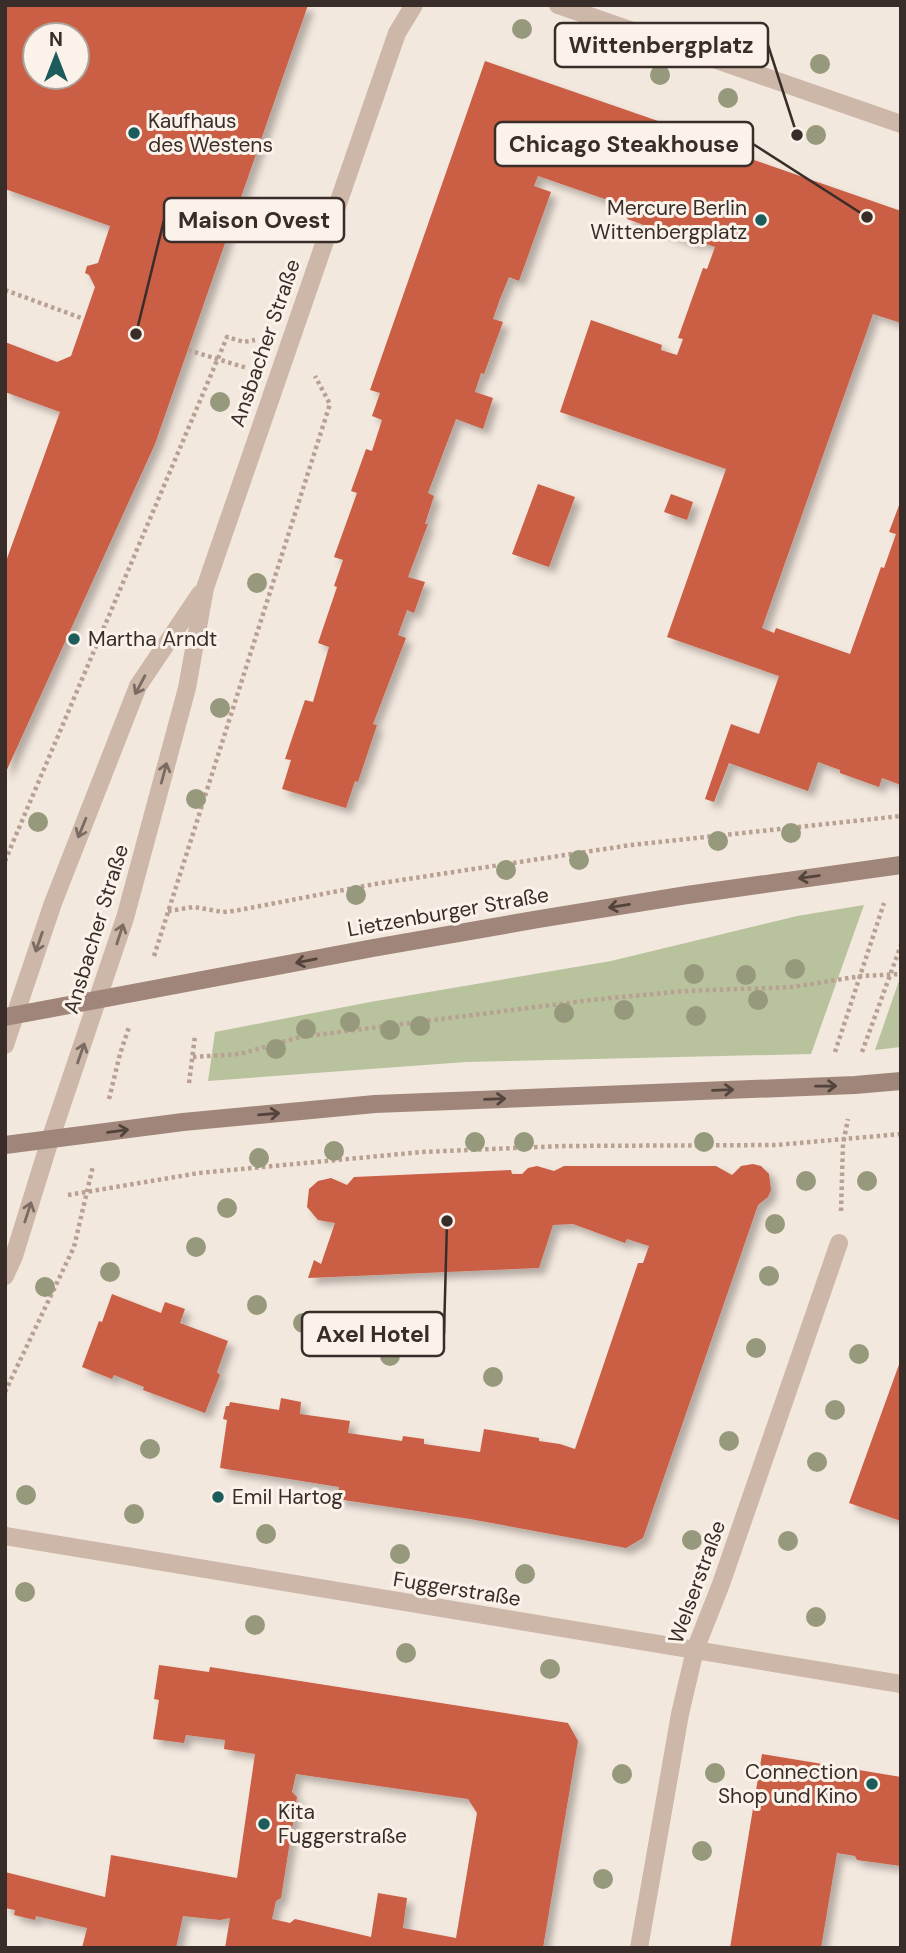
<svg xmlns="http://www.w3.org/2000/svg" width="906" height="1953" viewBox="0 0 906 1953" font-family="'DM Sans',sans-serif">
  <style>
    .green { fill: #b8c39d }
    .building { fill: #ca5e45; fill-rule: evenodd; filter: url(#shadow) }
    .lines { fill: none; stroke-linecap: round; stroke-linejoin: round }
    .path { stroke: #b8a193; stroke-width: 4.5; stroke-dasharray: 3.5 3.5; stroke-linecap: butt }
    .street { stroke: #ccb7a9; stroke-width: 18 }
    .secondary { stroke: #a0867a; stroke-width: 18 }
    .tree { fill: #96997c }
    .oneway { stroke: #7b6b63 }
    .oneway2 { stroke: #53433d }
    .poi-dot { fill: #1d5c5c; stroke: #fbf2ea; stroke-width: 2.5 }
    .labels { text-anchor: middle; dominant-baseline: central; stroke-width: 6; stroke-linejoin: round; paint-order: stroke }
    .poi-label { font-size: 21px; fill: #392d29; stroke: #fbf2ea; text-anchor: start }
    .street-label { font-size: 21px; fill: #392d29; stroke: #fbf2ea }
    .leader { fill: none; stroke: #392d29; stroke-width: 2.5 }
    .callout-dot { fill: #392d29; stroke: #fbf2ea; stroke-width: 2.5 }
    .callout { fill: #fbf2ea; stroke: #392d29; stroke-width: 2.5 }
    .callout-label { font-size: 23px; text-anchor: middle; font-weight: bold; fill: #392d29 }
  </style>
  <defs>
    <filter id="shadow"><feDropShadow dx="6" dy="6" stdDeviation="3.5" flood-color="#0004"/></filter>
  </defs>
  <rect width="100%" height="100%" fill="#f3e8de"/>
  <!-- green -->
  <g class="green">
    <path d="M 864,905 L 811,1054 L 466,1062 L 208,1081 L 215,1032 L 370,1002 L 611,961 L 797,916 Z"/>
    <path d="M 901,975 L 901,1047 L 875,1050 Z"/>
  </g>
  <!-- building -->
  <g class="building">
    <path d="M 5,5 L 308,5 L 155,444 L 5,774 L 5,564 L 60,412 L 5,392 L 5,342 L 57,362 L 71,356 L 95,287 L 89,275 L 85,273 L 87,266 L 98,263 L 110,226 L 5,189 ZM 35,35 L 77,35 L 77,77 L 35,77 Z"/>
    <path d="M 485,61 L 658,121 L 659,127 L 901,211 L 901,323 L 873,314 L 762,628 L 774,633 L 776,628 L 850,654 L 881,567 L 884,568 L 896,534 L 889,532 L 901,500 L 901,785 L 882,778 L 879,787 L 840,773 L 840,770 L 818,762 L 808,791 L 729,763 L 714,802 L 705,799 L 731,724 L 759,734 L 779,676 L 667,637 L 726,469 L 560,412 L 591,320 L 662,345 L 661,350 L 677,355 L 683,339 L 678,338 L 703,268 L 707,269 L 715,247 L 698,241 L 697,244 L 627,219 L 632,205 L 629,204 L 628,207 L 538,176 L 534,186 L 551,192 L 519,281 L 509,277 L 500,299 L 493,319 L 503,322 L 484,374 L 481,373 L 475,392 L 493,398 L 483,429 L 456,419 L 428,493 L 434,496 L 425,524 L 428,524 L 408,577 L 425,582 L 414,613 L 407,610 L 398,635 L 406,638 L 373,724 L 377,725 L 358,782 L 355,781 L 346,808 L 282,789 L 291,760 L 285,759 L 305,700 L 313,702 L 329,647 L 318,643 L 337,587 L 334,586 L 343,560 L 334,557 L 357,493 L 351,491 L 366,449 L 372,451 L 382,420 L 372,416 L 380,393 L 370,390 Z"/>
    <path d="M 538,484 L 575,497 L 549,567 L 512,554 Z"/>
    <path d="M 671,494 L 693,502 L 687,520 L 664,512 Z"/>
    <path d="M 753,1164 L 761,1166 L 769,1174 L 771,1190 L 768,1197 L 758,1205 L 643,1538 L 626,1548 L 470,1519 L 337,1499 L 339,1487 L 220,1468 L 227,1420 L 223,1419 L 226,1406 L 229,1406 L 230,1402 L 279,1410 L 281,1398 L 301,1402 L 300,1414 L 350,1421 L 348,1433 L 402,1441 L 403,1436 L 424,1439 L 424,1444 L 480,1452 L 484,1429 L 539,1438 L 539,1441 L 560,1444 L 575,1449 L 638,1263 L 643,1263 L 649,1246 L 627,1239 L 625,1243 L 573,1224 L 553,1225 L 539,1268 L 308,1278 L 314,1260 L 321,1264 L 335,1223 L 318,1220 L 307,1207 L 309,1189 L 318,1181 L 331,1178 L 347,1185 L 354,1177 L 511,1170 L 512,1174 L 522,1174 L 528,1168 L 537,1166 L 554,1171 L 564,1166 L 716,1166 L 732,1175 L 741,1166 Z"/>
    <path d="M 112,1294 L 161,1313 L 165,1302 L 185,1309 L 180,1323 L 228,1341 L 217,1372 L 220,1375 L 205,1413 L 143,1390 L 144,1387 L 114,1375 L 112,1379 L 82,1367 L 99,1321 L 102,1322 Z"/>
    <path d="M 901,1359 L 901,1521 L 849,1503 Z"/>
    <path d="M 159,1665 L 209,1672 L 210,1667 L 568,1723 L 578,1741 L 543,1948 L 225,1948 L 230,1918 L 220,1920 L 183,1916 L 176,1948 L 82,1948 L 87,1928 L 36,1916 L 35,1920 L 14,1915 L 15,1910 L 5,1908 L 5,1872 L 105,1897 L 111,1855 L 237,1878 L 255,1754 L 224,1749 L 225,1740 L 186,1735 L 184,1743 L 153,1739 L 159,1700 L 154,1699 ZM 296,1774 L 468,1799 L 477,1813 L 456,1938 L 403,1928 L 407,1898 L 378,1893 L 371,1937 L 295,1919 L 290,1923 L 272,1919 L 276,1901 L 281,1898 L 297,1797 L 292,1792 Z"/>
    <path d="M 762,1754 L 901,1777 L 901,1866 L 857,1860 L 855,1856 L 837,1853 L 821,1948 L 730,1948 Z"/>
  </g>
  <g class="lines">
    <!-- path -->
    <g class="path">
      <path d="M 5,290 L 84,319"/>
      <path d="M 188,350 L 247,368"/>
      <path d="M 5,861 L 227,337 L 244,342 L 255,340"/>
      <path d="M 168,911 L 194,907 L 223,912 L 234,911 L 375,884 L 631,845 L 901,816"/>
      <path d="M 154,956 L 330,404 L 315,376"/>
      <path d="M 835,1052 L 884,903"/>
      <path d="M 862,1052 L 901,945"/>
      <path d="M 193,1057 L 240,1054 L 300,1037 L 591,1000 L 685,991 L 793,987 L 861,976 L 901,974"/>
      <path d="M 189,1083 L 195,1036"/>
      <path d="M 109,1099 L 120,1054 L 129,1027"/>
      <path d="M 68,1195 L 199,1173 L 422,1152 L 562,1146 L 776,1145 L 901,1134"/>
      <path d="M 841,1211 L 843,1144 L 848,1119"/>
      <path d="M 5,1392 L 74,1247 L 93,1166"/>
    </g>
    <!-- street -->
    <g class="street">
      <path d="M 558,5 L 901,124"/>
      <path d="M 5,1045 L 53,903 L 138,686 L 200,594"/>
      <path d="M 5,1276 L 14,1256 L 50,1140 L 125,918 L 187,688 L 205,588 L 397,33 L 414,5"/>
      <path d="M 5,1536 L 901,1684"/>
      <path d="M 639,1948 L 680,1714 L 695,1650 L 721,1584 L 839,1243"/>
    </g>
    <!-- secondary -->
    <g class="secondary">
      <path d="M 5,1017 L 373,948 L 539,919 L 687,895 L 901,865"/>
      <path d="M 5,1145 L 183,1122 L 375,1104 L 855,1085 L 901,1081"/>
    </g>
  </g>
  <!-- trees -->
  <g class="tree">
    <circle cx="522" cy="29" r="10"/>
    <circle cx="820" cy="64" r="10"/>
    <circle cx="660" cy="75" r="10"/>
    <circle cx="728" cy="98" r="10"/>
    <circle cx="816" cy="135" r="10"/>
    <circle cx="220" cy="402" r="10"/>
    <circle cx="257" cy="583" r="10"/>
    <circle cx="220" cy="708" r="10"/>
    <circle cx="196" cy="799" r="10"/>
    <circle cx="38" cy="822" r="10"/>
    <circle cx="791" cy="833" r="10"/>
    <circle cx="718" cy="841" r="10"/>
    <circle cx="579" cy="860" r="10"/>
    <circle cx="506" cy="870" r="10"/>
    <circle cx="356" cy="895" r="10"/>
    <circle cx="795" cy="969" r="10"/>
    <circle cx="694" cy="974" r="10"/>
    <circle cx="746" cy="975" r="10"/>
    <circle cx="758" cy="1000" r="10"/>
    <circle cx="624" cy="1010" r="10"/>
    <circle cx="564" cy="1013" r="10"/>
    <circle cx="696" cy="1016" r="10"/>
    <circle cx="350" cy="1022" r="10"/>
    <circle cx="420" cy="1026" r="10"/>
    <circle cx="306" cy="1029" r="10"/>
    <circle cx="390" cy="1030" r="10"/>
    <circle cx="276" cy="1049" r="10"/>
    <circle cx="475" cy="1142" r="10"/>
    <circle cx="524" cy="1142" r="10"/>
    <circle cx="704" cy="1142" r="10"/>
    <circle cx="334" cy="1151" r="10"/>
    <circle cx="259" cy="1158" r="10"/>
    <circle cx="806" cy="1181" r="10"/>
    <circle cx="867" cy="1181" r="10"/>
    <circle cx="227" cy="1208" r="10"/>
    <circle cx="775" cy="1224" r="10"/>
    <circle cx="196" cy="1247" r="10"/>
    <circle cx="110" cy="1272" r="10"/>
    <circle cx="769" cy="1276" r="10"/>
    <circle cx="45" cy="1287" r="10"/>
    <circle cx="257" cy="1305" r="10"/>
    <circle cx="303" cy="1323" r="10"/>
    <circle cx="756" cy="1348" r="10"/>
    <circle cx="859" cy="1354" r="10"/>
    <circle cx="390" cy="1356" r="10"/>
    <circle cx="493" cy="1377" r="10"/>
    <circle cx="835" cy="1410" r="10"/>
    <circle cx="729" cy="1441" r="10"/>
    <circle cx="150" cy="1449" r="10"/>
    <circle cx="817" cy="1462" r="10"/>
    <circle cx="26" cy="1495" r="10"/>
    <circle cx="134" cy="1514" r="10"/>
    <circle cx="266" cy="1534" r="10"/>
    <circle cx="692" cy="1540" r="10"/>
    <circle cx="788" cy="1541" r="10"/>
    <circle cx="400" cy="1554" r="10"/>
    <circle cx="525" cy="1574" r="10"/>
    <circle cx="25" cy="1592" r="10"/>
    <circle cx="816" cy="1617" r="10"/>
    <circle cx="255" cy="1625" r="10"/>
    <circle cx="406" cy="1653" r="10"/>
    <circle cx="550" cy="1669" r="10"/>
    <circle cx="715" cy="1773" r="10"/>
    <circle cx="622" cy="1774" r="10"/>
    <circle cx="702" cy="1851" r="10"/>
    <circle cx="603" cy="1879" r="10"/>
  </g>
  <!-- one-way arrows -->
  <defs><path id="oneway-shaft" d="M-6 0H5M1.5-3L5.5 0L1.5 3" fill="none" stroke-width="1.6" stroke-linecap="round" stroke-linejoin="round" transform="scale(1.75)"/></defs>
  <g class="oneway">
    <use href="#oneway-shaft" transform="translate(140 685) rotate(118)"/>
    <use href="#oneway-shaft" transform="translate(164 773) rotate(-75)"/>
    <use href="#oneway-shaft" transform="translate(82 828) rotate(112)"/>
    <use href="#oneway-shaft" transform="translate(120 934) rotate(-72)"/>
    <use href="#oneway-shaft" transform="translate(39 942) rotate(109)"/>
    <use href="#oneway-shaft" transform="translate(81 1053) rotate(-71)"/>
    <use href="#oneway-shaft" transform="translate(28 1212) rotate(-72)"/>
  </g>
  <g class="oneway2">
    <use href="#oneway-shaft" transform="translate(809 877) rotate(172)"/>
    <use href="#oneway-shaft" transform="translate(619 906) rotate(171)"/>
    <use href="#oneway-shaft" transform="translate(306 961) rotate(169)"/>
    <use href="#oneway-shaft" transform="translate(826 1086) rotate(-1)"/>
    <use href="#oneway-shaft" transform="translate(723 1090) rotate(-2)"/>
    <use href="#oneway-shaft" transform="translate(495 1099) rotate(-2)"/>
    <use href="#oneway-shaft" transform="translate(269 1114) rotate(-5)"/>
    <use href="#oneway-shaft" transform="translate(118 1131) rotate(-8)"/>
  </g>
  <!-- markers -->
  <g class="poi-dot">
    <circle cx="134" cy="133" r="7"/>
    <circle cx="761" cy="220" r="7"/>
    <circle cx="74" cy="639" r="7"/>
    <circle cx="218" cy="1497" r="7"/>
    <circle cx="872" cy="1784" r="7"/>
    <circle cx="264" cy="1824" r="7"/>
  </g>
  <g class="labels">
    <!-- poi labels -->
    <g class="poi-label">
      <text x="148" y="121">Kaufhaus<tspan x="148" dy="24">des Westens</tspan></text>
      <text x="747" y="208" text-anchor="end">Mercure Berlin<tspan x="747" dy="24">Wittenbergplatz</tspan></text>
      <text x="88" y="639">Martha Arndt</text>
      <text x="232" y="1497">Emil Hartog</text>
      <text x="858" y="1772" text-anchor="end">Connection<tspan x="858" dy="24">Shop und Kino</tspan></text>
      <text x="278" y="1812">Kita<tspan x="278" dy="24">Fuggerstraße</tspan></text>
    </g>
    <!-- street labels -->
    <g class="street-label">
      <text transform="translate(265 343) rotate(-71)">Ansbacher Straße</text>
      <text transform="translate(448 912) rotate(-10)">Lietzenburger Straße</text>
      <text transform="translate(96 929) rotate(-73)">Ansbacher Straße</text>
      <text transform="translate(697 1582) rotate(-70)">Welserstraße</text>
      <text transform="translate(457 1589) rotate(9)">Fuggerstraße</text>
    </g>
  </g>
  <!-- callouts -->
  <path class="leader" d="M797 135L768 45M867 217L753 144M136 334L164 220M447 1221L444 1334"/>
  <g class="callout-dot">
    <circle cx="797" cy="135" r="7"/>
    <circle cx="867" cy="217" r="7"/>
    <circle cx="136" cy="334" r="7"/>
    <circle cx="447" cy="1221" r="7"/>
  </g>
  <g class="callout">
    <rect x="555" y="23" width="213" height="44" rx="7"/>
    <rect x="495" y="122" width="258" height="44" rx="7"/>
    <rect x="164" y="198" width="180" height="44" rx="7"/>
    <rect x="302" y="1312" width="142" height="44" rx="7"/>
  </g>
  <g class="callout-label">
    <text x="661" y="53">Wittenbergplatz</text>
    <text x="624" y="152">Chicago Steakhouse</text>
    <text x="254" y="228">Maison Ovest</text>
    <text x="373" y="1342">Axel Hotel</text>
  </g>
  <!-- border -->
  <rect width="906" height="1953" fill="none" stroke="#392d29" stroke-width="14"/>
  <!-- north arrow -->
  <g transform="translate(56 56)"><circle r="33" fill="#fbf2ea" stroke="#ada39d" stroke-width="2"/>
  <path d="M0-5L12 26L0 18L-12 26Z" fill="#1d5c5c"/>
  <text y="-10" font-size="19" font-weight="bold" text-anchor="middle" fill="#392d29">N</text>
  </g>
</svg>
